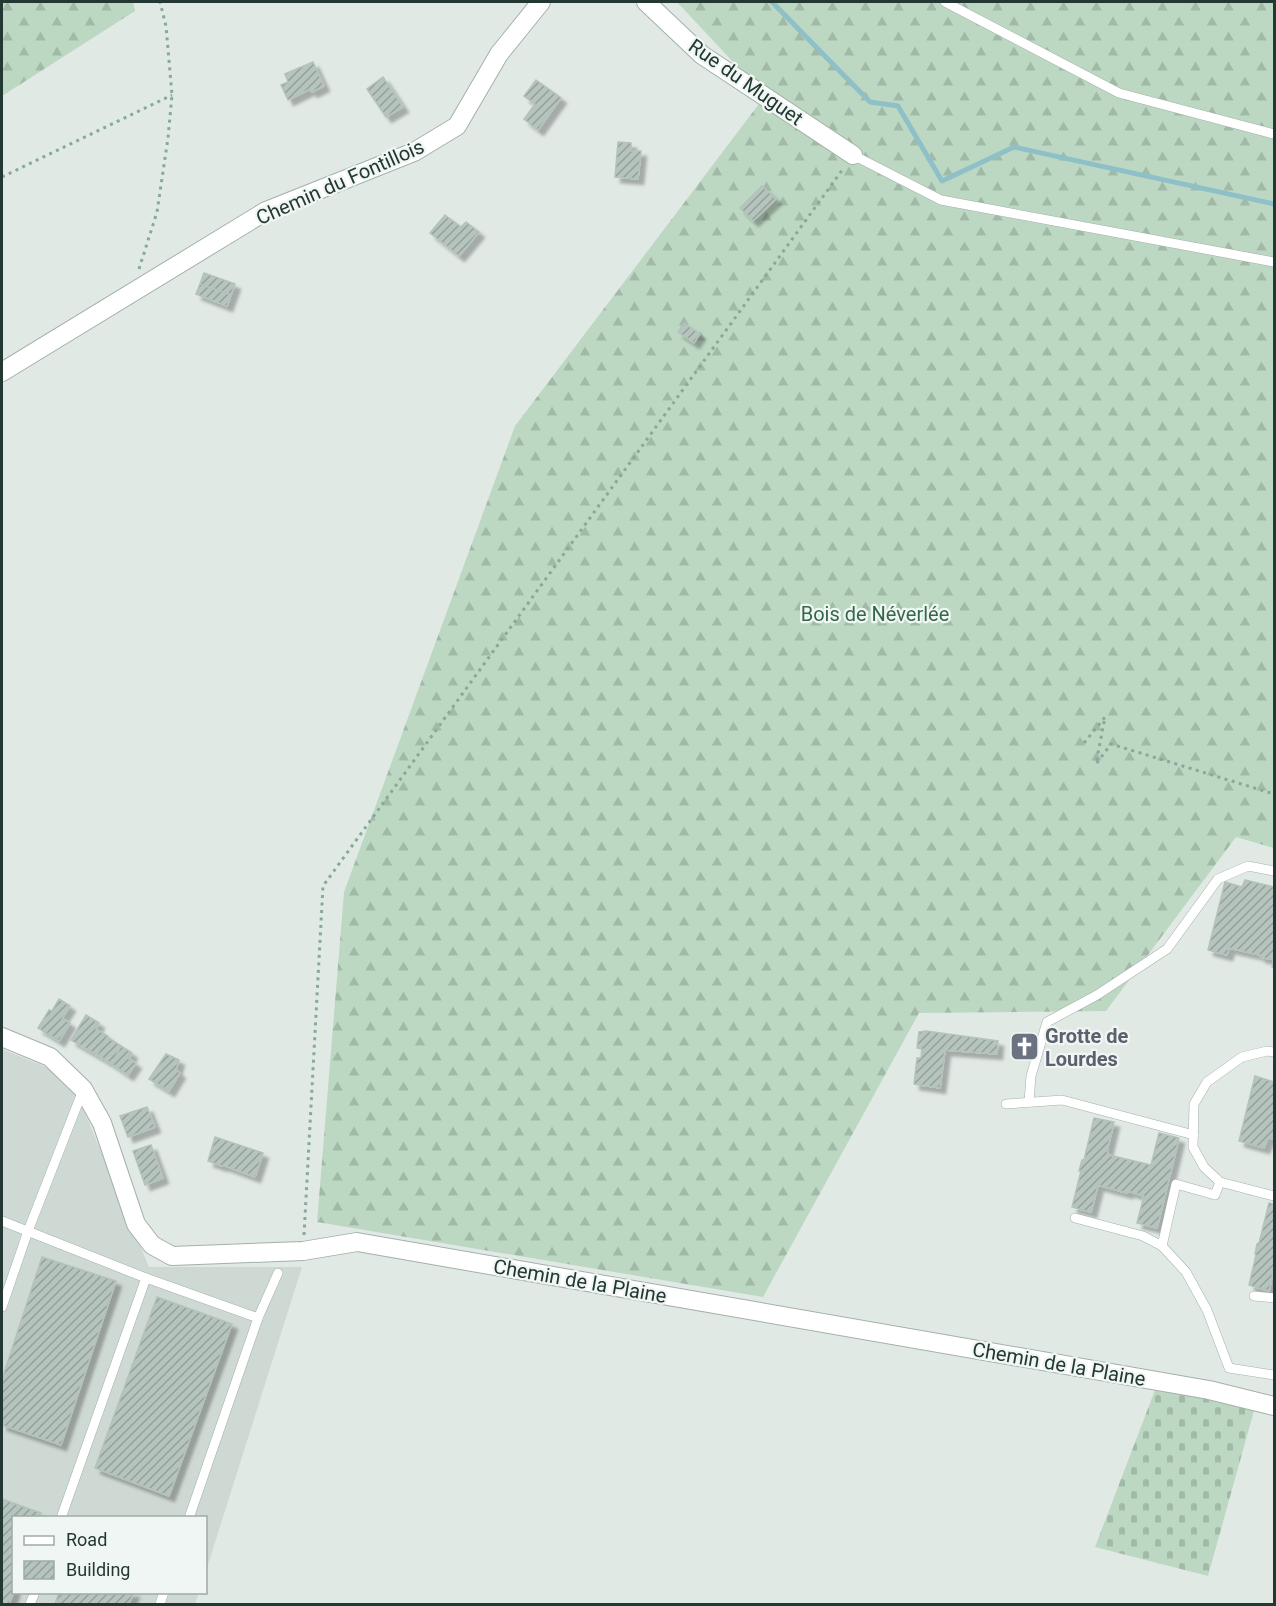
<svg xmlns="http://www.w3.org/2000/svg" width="1276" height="1606" viewBox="0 0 1276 1606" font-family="Roboto,sans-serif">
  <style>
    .built { fill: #cfd9d4 }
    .forest { fill: url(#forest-firs) }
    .cemetery { fill: url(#cemetery-stones) }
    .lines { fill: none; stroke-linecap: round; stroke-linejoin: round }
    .stream { stroke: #8fc0c8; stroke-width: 5 }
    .building { fill: url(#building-hatch); stroke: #b4c2bc; stroke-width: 1.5; filter: url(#shadow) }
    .service-casing { stroke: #a4b0ac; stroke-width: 10 }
    .minor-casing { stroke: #a4b0ac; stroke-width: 20 }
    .path { stroke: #85a99d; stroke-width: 3; stroke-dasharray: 3 4.5; stroke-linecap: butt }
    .service { stroke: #fff; stroke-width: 9 }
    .minor { stroke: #fff; stroke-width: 18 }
    .labels { text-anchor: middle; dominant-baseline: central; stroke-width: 4.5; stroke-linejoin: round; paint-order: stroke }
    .street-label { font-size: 20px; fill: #233832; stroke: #f0f6f3 }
    .park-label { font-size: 20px; fill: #336947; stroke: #f0f6f3 }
    .worship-label { font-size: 20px; font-weight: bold; fill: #5b616d; stroke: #f0f6f3; text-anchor: start }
  </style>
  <defs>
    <pattern id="forest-firs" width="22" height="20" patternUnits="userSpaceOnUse" patternTransform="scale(1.5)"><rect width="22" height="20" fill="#bcd8c3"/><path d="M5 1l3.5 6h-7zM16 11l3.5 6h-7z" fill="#a1baa8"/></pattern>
    <pattern id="cemetery-stones" width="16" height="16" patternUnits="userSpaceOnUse" patternTransform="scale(1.5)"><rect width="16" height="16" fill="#bcd8c3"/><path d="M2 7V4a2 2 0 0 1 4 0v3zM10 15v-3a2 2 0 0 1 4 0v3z" fill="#a1baa8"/></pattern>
    <pattern id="building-hatch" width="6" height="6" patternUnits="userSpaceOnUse" patternTransform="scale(1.5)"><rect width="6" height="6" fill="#b6c4be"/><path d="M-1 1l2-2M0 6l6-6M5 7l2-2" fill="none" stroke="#94a09b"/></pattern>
    <filter id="shadow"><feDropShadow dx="5.5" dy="5.5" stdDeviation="1.5" flood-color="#0004"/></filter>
  </defs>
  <rect width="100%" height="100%" fill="#e1e9e5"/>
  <!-- built -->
  <path class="built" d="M 2,1049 L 70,1077 L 149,1267 L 302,1267 L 206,1571 L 206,1518 L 14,1518 L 14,1592 L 199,1593 L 195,1604 L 2,1604 Z"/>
  <!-- forest -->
  <g class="forest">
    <path d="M 2,2 L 133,2 L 135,11 L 2,96 Z"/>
    <path d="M 677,2 L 1274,2 L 1274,848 L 1236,837 L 1106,1011 L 919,1013 L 763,1297 L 317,1222 L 344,892 L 515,426 L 765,96 Z"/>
  </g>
  <!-- cemetery -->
  <path class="cemetery" d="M 1157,1385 L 1255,1407 L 1208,1576 L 1095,1547 Z"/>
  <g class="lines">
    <!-- stream -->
    <path class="stream" d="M 772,2 L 870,102 L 898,106 L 942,181 L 1014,147 L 1274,204"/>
  </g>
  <!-- building -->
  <g class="building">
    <path d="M 313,62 L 324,86 L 312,92 L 310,89 L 288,100 L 281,85 L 288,82 L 285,74 Z"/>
    <path d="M 383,77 L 403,107 L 386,117 L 367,89 Z"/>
    <path d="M 536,80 L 561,98 L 538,130 L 524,119 L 535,104 L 524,96 Z"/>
    <path d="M 618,142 L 631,143 L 631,151 L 641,151 L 638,179 L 615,177 Z"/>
    <path d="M 762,186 L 776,199 L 753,221 L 740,208 Z"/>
    <path d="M 445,215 L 461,227 L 466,222 L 479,232 L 459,256 L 430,233 Z"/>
    <path d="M 204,273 L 235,284 L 231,295 L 200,284 Z"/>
    <path d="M 200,284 L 231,295 L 227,306 L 196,294 Z"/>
    <path d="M 684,323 L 700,334 L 694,343 L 678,332 Z"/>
    <path d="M 1245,880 L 1274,887 L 1274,968 L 1272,967 L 1274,959 L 1269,958 L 1269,959 L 1260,957 L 1260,955 L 1229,948 L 1227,955 L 1208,950 L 1225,882 L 1242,887 Z"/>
    <path d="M 59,999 L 70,1006 L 62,1018 L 70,1023 L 59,1041 L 38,1028 L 49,1010 L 52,1011 Z"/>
    <path d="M 86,1015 L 99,1023 L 96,1029 L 108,1036 L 97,1055 L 71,1040 Z"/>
    <path d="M 926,1031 L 998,1041 L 997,1054 L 945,1050 L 940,1088 L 914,1084 L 917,1058 L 921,1058 L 922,1049 L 917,1048 L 919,1032 Z"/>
    <path d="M 107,1037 L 121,1046 L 112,1064 L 97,1055 Z"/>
    <path d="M 121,1046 L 132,1053 L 129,1059 L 136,1063 L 128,1075 L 112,1064 Z"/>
    <path d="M 166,1054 L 179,1060 L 176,1070 L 180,1073 L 169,1091 L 149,1079 Z"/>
    <path d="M 1255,1076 L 1274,1082 L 1274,1139 L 1268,1138 L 1264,1148 L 1239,1141 Z"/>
    <path d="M 147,1107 L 155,1127 L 128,1137 L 120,1116 Z"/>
    <path d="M 1094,1118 L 1114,1122 L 1107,1151 L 1109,1155 L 1151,1165 L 1159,1133 L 1179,1138 L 1157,1228 L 1137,1223 L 1144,1196 L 1128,1191 L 1127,1193 L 1098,1185 L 1091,1212 L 1072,1207 L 1081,1171 L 1079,1171 L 1082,1160 L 1084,1160 Z"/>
    <path d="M 215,1137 L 263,1153 L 255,1177 L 223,1165 L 222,1166 L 208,1161 Z"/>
    <path d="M 151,1145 L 163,1178 L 145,1185 L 133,1151 Z"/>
    <path d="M 1269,1203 L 1274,1204 L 1274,1268 L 1269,1291 L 1249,1285 L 1256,1255 L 1255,1254 L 1257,1244 L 1259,1243 Z"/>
    <path d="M 42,1257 L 116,1281 L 61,1445 L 2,1425 L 2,1379 Z"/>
    <path d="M 157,1297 L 232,1324 L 169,1496 L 95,1468 Z"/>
    <path d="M 2,1499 L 41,1513 L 40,1518 L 14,1518 L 14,1592 L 9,1604 L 2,1604 Z"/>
    <path d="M 59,1592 L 134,1592 L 129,1604 L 55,1604 Z"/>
  </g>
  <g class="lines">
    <defs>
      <g id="service">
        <path d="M 945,2 L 1119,93 L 1274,134"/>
        <path d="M 853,155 L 941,200 L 1274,262"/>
        <path d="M 1274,1052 L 1267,1051 L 1242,1057 L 1207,1082 L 1194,1104 L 1193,1147 L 1204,1167 L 1220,1182 L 1274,1196"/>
        <path d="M 1029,1102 L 1031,1076 L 1047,1022 L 1097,995 L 1167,949 L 1218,879 L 1248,866 L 1274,871"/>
        <path d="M 1006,1104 L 1062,1100 L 1194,1135"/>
        <path d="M 1220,1182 L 1215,1195 L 1176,1184 L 1162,1246 L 1186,1272 L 1207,1310 L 1229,1368 L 1274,1375"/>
        <path d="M 1075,1218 L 1143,1236 L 1162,1246"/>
        <path d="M 2,1221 L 146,1278 L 61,1518"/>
        <path d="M 146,1278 L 258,1318 L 189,1518"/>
        <path d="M 1254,1296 L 1274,1298"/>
        <path d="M 2,1307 L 28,1231 L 83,1090"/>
        <path d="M 258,1318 L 278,1273"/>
        <path d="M 30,1604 L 35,1592"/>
        <path d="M 160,1604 L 164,1592"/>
      </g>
      <g id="minor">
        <path d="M 646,2 L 702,55 L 853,155"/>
        <path d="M 2,372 L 266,211 L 414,152 L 457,126 L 499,54 L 541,2"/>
        <path d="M 2,1037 L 50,1057 L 83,1089 L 102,1123 L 136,1224 L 152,1245 L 172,1256 L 303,1251 L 357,1242 L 1209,1390 L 1274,1406"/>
      </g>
    </defs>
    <!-- service casing -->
    <use href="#service" class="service-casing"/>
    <!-- minor casing -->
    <use href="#minor" class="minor-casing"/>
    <!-- path -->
    <g class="path">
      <path d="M 2,177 L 172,95"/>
      <path d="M 139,269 L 157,212 L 168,138 L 172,95 L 166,26 L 160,2"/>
      <path d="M 1084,743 L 1105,717 L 1096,764 L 1111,744 L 1274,794"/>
      <path d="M 304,1235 L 323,886 L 843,169"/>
    </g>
    <!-- service -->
    <use href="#service" class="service"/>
    <!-- minor -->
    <use href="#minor" class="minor"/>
  </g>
  <!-- icons -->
  <defs>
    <symbol id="church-square" viewBox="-11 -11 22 22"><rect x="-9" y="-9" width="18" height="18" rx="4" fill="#6b7280" stroke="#f0f6f3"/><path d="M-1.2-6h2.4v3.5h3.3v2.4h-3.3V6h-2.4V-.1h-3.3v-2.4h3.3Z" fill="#fff"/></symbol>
  </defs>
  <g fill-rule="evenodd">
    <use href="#church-square" x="1008" y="1030" width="33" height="33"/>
  </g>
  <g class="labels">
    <!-- street labels -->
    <g class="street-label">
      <text transform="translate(746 82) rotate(35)">Rue du Muguet</text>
      <text transform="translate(340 182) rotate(-24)">Chemin du Fontillois</text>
      <text transform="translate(580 1281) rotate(10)">Chemin de la Plaine</text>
      <text transform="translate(1059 1364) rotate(10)">Chemin de la Plaine</text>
    </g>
    <!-- park labels -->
    <g class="park-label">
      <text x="875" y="614">Bois de Néverlée</text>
    </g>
    <!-- worship labels -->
    <g class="worship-label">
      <text x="1045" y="1036">Grotte de<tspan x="1045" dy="23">Lourdes</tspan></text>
    </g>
  </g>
  <!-- border -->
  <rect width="1276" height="1606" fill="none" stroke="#233832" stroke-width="6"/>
  <!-- legend -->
  <rect x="12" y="1516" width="195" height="78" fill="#f0f6f3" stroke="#9eaaa6" stroke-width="1.5"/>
  <rect x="24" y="1536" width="30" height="9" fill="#ffffff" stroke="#9eaaa6" stroke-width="1.5"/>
  <text x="66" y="1546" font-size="18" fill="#233832">Road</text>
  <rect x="24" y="1561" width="30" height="18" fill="url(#building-hatch)" stroke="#9eaaa6" stroke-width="1.5"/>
  <text x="66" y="1576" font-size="18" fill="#233832">Building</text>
</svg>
